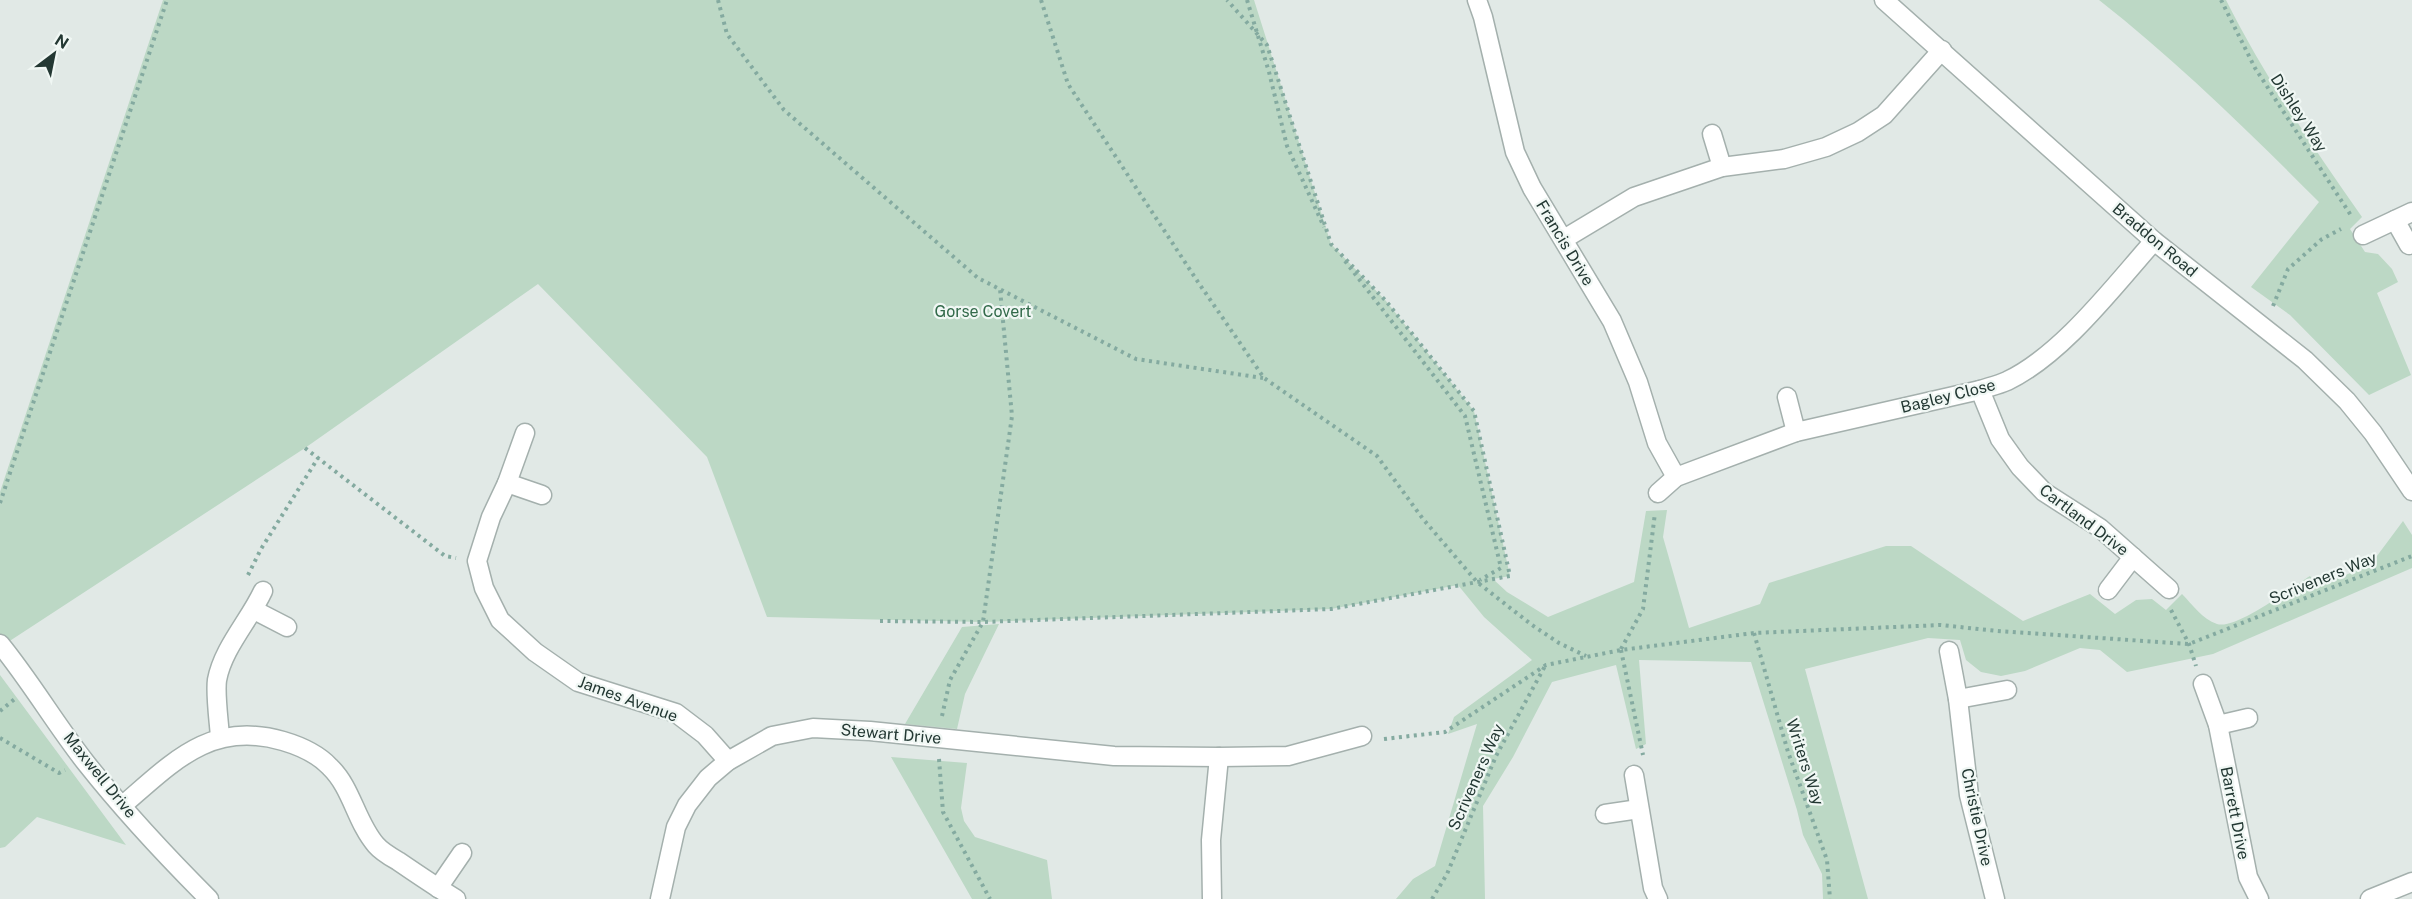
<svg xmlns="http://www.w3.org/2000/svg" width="2412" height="899" viewBox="0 0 2412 899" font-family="'Public Sans',sans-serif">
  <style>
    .green { fill: #bcd8c5 }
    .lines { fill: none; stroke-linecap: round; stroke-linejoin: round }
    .minor-casing { stroke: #a4b0ad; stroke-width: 21 }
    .path { stroke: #84aaa0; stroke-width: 4; stroke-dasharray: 3 4.5; stroke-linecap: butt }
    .minor { stroke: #fff; stroke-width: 18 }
    .labels { text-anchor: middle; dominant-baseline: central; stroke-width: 4.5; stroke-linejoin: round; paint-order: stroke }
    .street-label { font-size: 16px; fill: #233833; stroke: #f0f7f4 }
    .park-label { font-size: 16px; fill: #326a4a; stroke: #f0f7f4 }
  </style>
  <rect width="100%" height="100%" fill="#e1e9e6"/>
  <!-- green -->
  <g class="green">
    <path d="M 163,0 L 1254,0 L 1331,244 L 1386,301 L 1474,411 L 1510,576 L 1493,579 L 1507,592 L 1548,617 L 1634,582 L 1646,511 L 1667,510 L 1663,537 L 1689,628 L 1760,604 L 1769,583 L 1886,546 L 1911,546 L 2023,621 L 2090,594 L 2115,614 L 2136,600 L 2152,599 L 2166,610 L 2182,594 C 2193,605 2202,619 2217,624 C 2236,630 2292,587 2310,576 L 2318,587 L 2371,564 L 2403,521 L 2412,535 L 2412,568 L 2213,654 L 2127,672 L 2100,650 L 2080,648 L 2025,671 L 2001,676 L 1981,672 L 1966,660 L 1960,640 L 1928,638 L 1805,669 L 1868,899 L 1823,899 L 1822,874 L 1803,835 L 1797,810 L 1751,662 L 1639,660 L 1646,744 L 1636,749 L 1616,665 L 1552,682 L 1513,757 L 1483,806 L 1485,899 L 1396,899 L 1413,879 L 1435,866 L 1477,724 L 1448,734 L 1454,717 L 1532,660 L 1484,617 L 1458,585 L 1331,609 L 983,622 L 767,617 L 707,457 L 538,284 L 305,448 L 2,646 L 0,644 L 0,492 Z"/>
    <path d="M 2099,0 L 2226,0 C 2264,76 2313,147 2362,217 L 2350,229 L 2365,252 L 2378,254 L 2392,269 L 2398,282 L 2377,293 L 2411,375 L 2369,395 L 2290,315 L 2251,287 L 2319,202 C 2249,132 2178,62 2099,0 Z"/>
    <path d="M 999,624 L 965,694 L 957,729 L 905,724 L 962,627 Z"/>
    <path d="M 0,675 L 126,845 L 37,817 L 5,847 L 0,848 Z"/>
    <path d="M 891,757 L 967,763 L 961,808 L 964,821 L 975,837 L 1047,860 L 1052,899 L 972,899 Z"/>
  </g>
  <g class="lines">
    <defs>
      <g id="minor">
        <path d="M 1477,0 L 1483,17 L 1515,152 L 1532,188 L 1612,321 L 1638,382 L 1657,443 L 1676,477"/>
        <path d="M 1884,0 L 2154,241 L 2305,360 L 2347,401 L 2373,433 L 2412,491"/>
        <path d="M 1712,134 L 1722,167"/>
        <path d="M 2395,220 L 2409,245"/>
        <path d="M 2363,235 L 2412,212"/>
        <path d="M 1564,239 L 1634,197 L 1722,167 L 1784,159 L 1826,147 L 1858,132 L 1884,115 L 1942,50"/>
        <path d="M 1980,390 L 2000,439 L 2020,467 L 2044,492 L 2100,528 L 2169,589"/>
        <path d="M 1787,397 L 1796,432"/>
        <path d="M 525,433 L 507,483 L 491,517 L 477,561 L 484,588 L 500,620 L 535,652 L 578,682 L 676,713 L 705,735 L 728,761"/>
        <path d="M 507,483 L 542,495"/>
        <path d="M 1658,493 L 1676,477 L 1796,432 L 1980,390 C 1989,387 1998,385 2007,381 C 2062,355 2114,286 2154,241"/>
        <path d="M 2108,590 L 2133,557"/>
        <path d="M 254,610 L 287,627"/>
        <path d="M 0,644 C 31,682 56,725 86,763 C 124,811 166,856 209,899"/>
        <path d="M 1949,651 L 1958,699 L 1969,795 L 1995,899"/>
        <path d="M 2203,684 L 2218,725 L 2248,877 L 2259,899"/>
        <path d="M 1958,699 L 2007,690"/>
        <path d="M 2218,725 L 2248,718"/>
        <path d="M 220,737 C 219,722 215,694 217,680 C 223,648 249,621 263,591"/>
        <path d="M 1634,775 L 1653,888 L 1658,899"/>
        <path d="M 123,805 C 173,762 211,720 283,741 C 300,746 318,754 330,767 C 352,788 356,822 376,845 C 382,852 391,857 398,861 C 417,874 436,887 456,899"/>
        <path d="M 1605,814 L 1639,809"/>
        <path d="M 438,888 L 462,853"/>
        <path d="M 660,899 L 676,827 L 687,805 L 708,778 L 728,761 L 772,736 L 813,728 L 870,731 L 1114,756 L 1219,757 L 1288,756 L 1362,736"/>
        <path d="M 1212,899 L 1211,840 L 1219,757"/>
        <path d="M 2370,899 L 2412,882"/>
      </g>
    </defs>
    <!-- minor casing -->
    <use href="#minor" class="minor-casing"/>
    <!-- path -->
    <g class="path">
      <path d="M 718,0 L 727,34 L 784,110 L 978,278 L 1136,359 L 1263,378"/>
      <path d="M 1041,0 L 1068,84 L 1198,282 L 1264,378 L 1377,456 L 1423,519 L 1477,582 L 1532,625 L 1559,643 L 1586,656"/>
      <path d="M 1247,0 L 1269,72 L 1287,146 L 1324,227"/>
      <path d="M 2221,0 L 2255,68 L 2352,217"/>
      <path d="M 1345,261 L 1465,416 L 1501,568 L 1480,580"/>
      <path d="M 2273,306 L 2288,269 L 2322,239 L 2341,229"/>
      <path d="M 305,448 L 445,556 L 456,558"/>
      <path d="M 0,503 L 167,0"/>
      <path d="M 248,575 L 261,549 L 318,458"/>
      <path d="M 2171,610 L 2189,644 L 2196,666"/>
      <path d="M 880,621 L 983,622 L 1331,609 L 1510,576 L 1474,411 L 1386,301 L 1331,244 L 1267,45 L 1227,0"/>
      <path d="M 1754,633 L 1788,752 L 1827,860 L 1830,899"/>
      <path d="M 1621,649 L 1643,609 L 1655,513"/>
      <path d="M 1621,650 L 1643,755"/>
      <path d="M 0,711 L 16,698"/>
      <path d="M 942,716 L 950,680 L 983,622 L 1012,416 L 1000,289"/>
      <path d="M 0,738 L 59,773 L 65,770"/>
      <path d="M 1384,739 L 1445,732 L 1546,665 L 1621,650 L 1754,633 L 1941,625 L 1997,631 L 2189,644 L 2412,556"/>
      <path d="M 939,759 L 943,812 L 990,899"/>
      <path d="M 1432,899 L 1447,874 L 1496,756 L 1545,666"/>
    </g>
    <!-- minor -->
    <use href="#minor" class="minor"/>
  </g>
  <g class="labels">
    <!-- street labels -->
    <g class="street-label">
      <text transform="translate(2299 113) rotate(57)">Dishley Way</text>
      <text transform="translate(2155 240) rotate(40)">Braddon Road</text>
      <text transform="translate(1565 243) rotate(59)">Francis Drive</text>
      <text transform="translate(1948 396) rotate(-14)">Bagley Close</text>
      <text transform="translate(2084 520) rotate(37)">Cartland Drive</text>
      <text transform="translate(2323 578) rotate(-22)">Scriveners Way</text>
      <text transform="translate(628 699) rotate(20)">James Avenue</text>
      <text transform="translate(891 734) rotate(5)">Stewart Drive</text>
      <text transform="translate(1805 762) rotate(72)">Writers Way</text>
      <text transform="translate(100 775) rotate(51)">Maxwell Drive</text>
      <text transform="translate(1476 777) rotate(-66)">Scriveners Way</text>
      <text transform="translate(2235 813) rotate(79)">Barrett Drive</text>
      <text transform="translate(1977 817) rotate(78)">Christie Drive</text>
    </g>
    <!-- park labels -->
    <g class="park-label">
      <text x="983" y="311">Gorse Covert</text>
    </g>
  </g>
  <!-- north arrow -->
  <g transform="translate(54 54) rotate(32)" stroke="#f0f7f4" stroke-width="4.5" paint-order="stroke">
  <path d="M0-4.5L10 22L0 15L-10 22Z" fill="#233833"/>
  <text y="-9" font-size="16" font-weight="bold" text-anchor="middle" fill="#233833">N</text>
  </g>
</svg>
